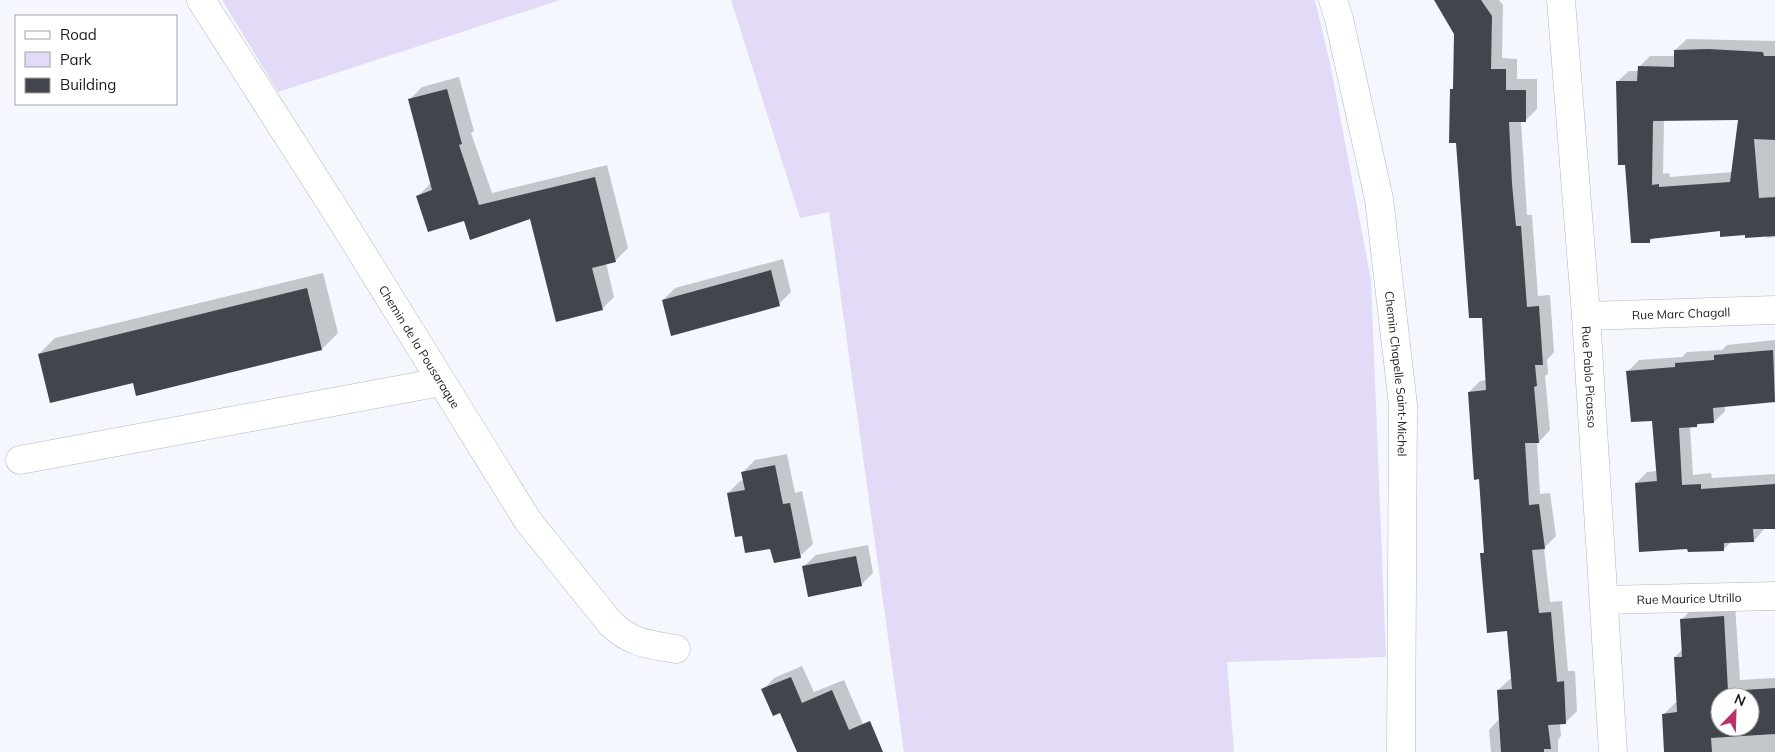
<svg xmlns="http://www.w3.org/2000/svg" width="1775" height="752" viewBox="0 0 1775 752" font-family="Mulish,sans-serif">
  <style>
    .green { fill: #e2daf6 }
    .shadow { fill: #0003; fill-rule: evenodd }
    .building { fill: #43454d; fill-rule: evenodd }
    .lines { fill: none; stroke-linecap: round; stroke-linejoin: round }
    .minor-casing { stroke: #b1b7c0; stroke-width: 29 }
    .minor { stroke: #fff; stroke-width: 28 }
    .labels { text-anchor: middle; dominant-baseline: central; stroke-width: 5; stroke-linejoin: round; paint-order: stroke }
    .street-label { font-size: 12px; fill: #191b1e; stroke: #fff }
  </style>
  <rect width="100%" height="100%" fill="#f4f8fe"/>
  <!-- green -->
  <g class="green">
    <path d="M 222,0 L 560,0 L 278,92 Z"/>
    <path d="M 731,0 L 1315,0 L 1330,63 L 1371,280 L 1386,657 L 1227,662 L 1234,752 L 904,752 L 829,212 L 800,218 Z"/>
  </g>
  <!-- shadow -->
  <g class="shadow">
    <path d="M 1435,0 L 1499,0 L 1503,5 L 1502,58 L 1517,59 L 1517,79 L 1537,79 L 1537,109 L 1525,121 L 1521,121 L 1527,215 L 1532,215 L 1538,296 L 1550,295 L 1554,352 L 1547,360 L 1548,374 L 1545,376 L 1550,430 L 1539,442 L 1537,442 L 1540,494 L 1550,493 L 1556,536 L 1544,548 L 1550,602 L 1562,601 L 1568,671 L 1575,671 L 1577,711 L 1566,722 L 1560,723 L 1561,736 L 1558,740 L 1558,752 L 1491,752 L 1489,730 L 1500,718 L 1498,690 L 1510,679 L 1512,679 L 1509,629 L 1482,554 L 1485,551 L 1480,478 L 1469,392 L 1480,381 L 1487,380 L 1483,317 L 1457,142 L 1451,90 L 1454,87 L 1455,33 Z"/>
    <path d="M 1687,39 L 1775,41 L 1775,237 L 1767,238 L 1767,235 L 1721,229 L 1654,237 L 1650,241 L 1626,164 L 1617,82 L 1629,71 L 1639,71 L 1639,67 L 1650,56 L 1675,56 L 1675,50 ZM 1740,119 L 1733,172 L 1670,177 L 1669,173 L 1663,174 L 1664,120 Z"/>
    <path d="M 459,77 L 474,131 L 471,133 L 492,193 L 607,165 L 628,248 L 616,260 L 606,263 L 614,297 L 602,309 L 531,218 L 464,219 L 418,196 L 431,183 L 410,99 L 422,87 Z"/>
    <path d="M 783,259 L 791,292 L 779,304 L 663,300 L 675,288 Z"/>
    <path d="M 323,273 L 338,333 L 322,349 L 134,381 L 39,354 L 55,338 Z"/>
    <path d="M 1775,340 L 1775,401 L 1725,405 L 1725,411 L 1714,422 L 1700,422 L 1697,426 L 1690,426 L 1693,475 L 1711,473 L 1712,478 L 1775,474 L 1775,527 L 1765,528 L 1754,541 L 1731,542 L 1724,549 L 1636,483 L 1647,472 L 1657,471 L 1653,419 L 1628,371 L 1639,360 L 1682,357 L 1687,352 L 1722,350 L 1727,345 Z"/>
    <path d="M 787,454 L 795,493 L 802,491 L 813,544 L 800,556 L 771,547 L 743,535 L 728,493 L 740,481 L 744,480 L 743,472 L 755,460 Z"/>
    <path d="M 868,545 L 873,573 L 861,585 L 803,567 L 816,555 Z"/>
    <path d="M 1735,605 L 1740,680 L 1775,678 L 1775,752 L 1666,752 L 1663,715 L 1675,703 L 1678,702 L 1675,657 L 1683,649 L 1681,620 L 1693,608 ZM 1720,697 L 1750,697 L 1750,727 L 1720,727 Z"/>
    <path d="M 802,666 L 814,692 L 844,680 L 870,740 L 858,752 L 798,752 L 780,712 L 763,690 L 774,678 Z"/>
  </g>
  <!-- building -->
  <g class="building">
    <path d="M 1434,0 L 1481,0 L 1492,16 L 1491,69 L 1506,69 L 1506,90 L 1526,90 L 1526,122 L 1509,122 L 1512,184 L 1516,226 L 1521,226 L 1527,307 L 1539,306 L 1543,365 L 1535,365 L 1537,386 L 1534,387 L 1539,443 L 1525,443 L 1529,505 L 1539,504 L 1545,549 L 1532,550 L 1539,613 L 1551,612 L 1557,682 L 1564,681 L 1566,724 L 1548,725 L 1551,749 L 1544,749 L 1544,752 L 1501,752 L 1497,690 L 1512,689 L 1507,631 L 1487,633 L 1480,553 L 1484,553 L 1479,479 L 1474,480 L 1468,392 L 1486,390 L 1482,318 L 1469,318 L 1456,143 L 1449,143 L 1450,89 L 1453,89 L 1454,34 Z"/>
    <path d="M 1708,49 L 1763,52 L 1764,56 L 1775,56 L 1775,140 L 1754,139 L 1759,198 L 1775,197 L 1775,236 L 1745,238 L 1745,235 L 1720,237 L 1720,231 L 1650,239 L 1650,243 L 1631,243 L 1625,165 L 1618,165 L 1616,81 L 1637,81 L 1638,66 L 1674,67 L 1674,50 ZM 1738,120 L 1730,182 L 1659,187 L 1659,184 L 1652,185 L 1653,121 Z"/>
    <path d="M 447,89 L 462,144 L 459,145 L 479,205 L 595,177 L 616,262 L 592,268 L 603,310 L 556,322 L 530,219 L 470,240 L 464,221 L 428,232 L 416,196 L 432,190 L 408,99 Z"/>
    <path d="M 771,270 L 780,306 L 671,336 L 662,300 Z"/>
    <path d="M 307,288 L 322,350 L 136,396 L 133,383 L 50,403 L 38,354 Z"/>
    <path d="M 1773,350 L 1775,402 L 1713,408 L 1714,423 L 1697,424 L 1697,427 L 1679,428 L 1682,485 L 1701,484 L 1701,489 L 1775,484 L 1775,529 L 1753,529 L 1754,542 L 1724,543 L 1724,551 L 1688,552 L 1687,549 L 1639,552 L 1635,483 L 1657,481 L 1652,421 L 1631,422 L 1626,371 L 1675,367 L 1675,363 L 1714,360 L 1714,355 Z"/>
    <path d="M 775,465 L 783,504 L 790,503 L 801,558 L 774,563 L 770,549 L 745,553 L 742,536 L 735,537 L 727,493 L 745,490 L 741,472 Z"/>
    <path d="M 856,556 L 862,586 L 808,597 L 802,566 Z"/>
    <path d="M 1724,616 L 1728,691 L 1775,688 L 1775,734 L 1711,738 L 1712,752 L 1664,752 L 1662,714 L 1677,712 L 1674,657 L 1682,657 L 1680,619 ZM 1720,697 L 1750,697 L 1750,727 L 1720,727 Z"/>
    <path d="M 791,677 L 802,703 L 832,690 L 849,730 L 870,721 L 883,752 L 797,752 L 780,713 L 773,716 L 761,689 Z"/>
  </g>
  <g class="lines">
    <defs>
      <g id="minor">
        <path id="s1" d="M 201,0 L 339,216 L 528,521 L 611,624 C 633,644 648,644 676,649"/>
        <path id="s2" d="M 1333,0 L 1339,19 L 1379,199 L 1403,405 L 1401,752"/>
        <path id="s3" d="M 1561,0 L 1586,316 L 1613,752"/>
        <path id="s4" d="M 1586,316 L 1775,310"/>
        <path d="M 20,460 L 441,382"/>
        <path id="s5" d="M 1604,600 L 1775,596"/>
      </g>
    </defs>
    <!-- minor casing -->
    <use href="#minor" class="minor-casing"/>
    <!-- minor -->
    <use href="#minor" class="minor"/>
  </g>
  <g class="labels">
    <!-- street labels -->
    <g class="street-label">
      <text stroke="none"><textPath href="#s4" startOffset="95">Rue Marc Chagall</textPath></text>
      <text stroke="none"><textPath href="#s1" startOffset="410">Chemin de la Pousaraque</textPath></text>
      <text stroke="none"><textPath href="#s2" startOffset="380">Chemin Chapelle Saint-Michel</textPath></text>
      <text stroke="none"><textPath href="#s3" startOffset="378">Rue Pablo Picasso</textPath></text>
      <text stroke="none"><textPath href="#s5" startOffset="85">Rue Maurice Utrillo</textPath></text>
    </g>
  </g>
  <!-- legend -->
  <rect x="15" y="15" width="162" height="90" fill="#ffffff" stroke="#a3a4a5"/>
  <rect x="25" y="31" width="25" height="8" fill="#ffffff" stroke="#a3a4a5"/>
  <text x="60" y="40" font-size="15" fill="#191b1e">Road</text>
  <rect x="25" y="52" width="25" height="15" fill="#e2daf6" stroke="#a3a4a5"/>
  <text x="60" y="65" font-size="15" fill="#191b1e">Park</text>
  <rect x="25" y="78" width="25" height="15" fill="#43454d" stroke="#a3a4a5"/>
  <text x="60" y="90" font-size="15" fill="#191b1e">Building</text>
  <!-- north arrow -->
  <g transform="translate(1735 712) rotate(23)"><circle r="24" fill="#ffffff" stroke="#a3a4a5"/>
  <path d="M0-4L9 19L0 12L-9 19Z" fill="#bb316b"/>
  <text y="-8" font-size="14" font-weight="bold" text-anchor="middle" fill="#191b1e">N</text>
  </g>
</svg>
